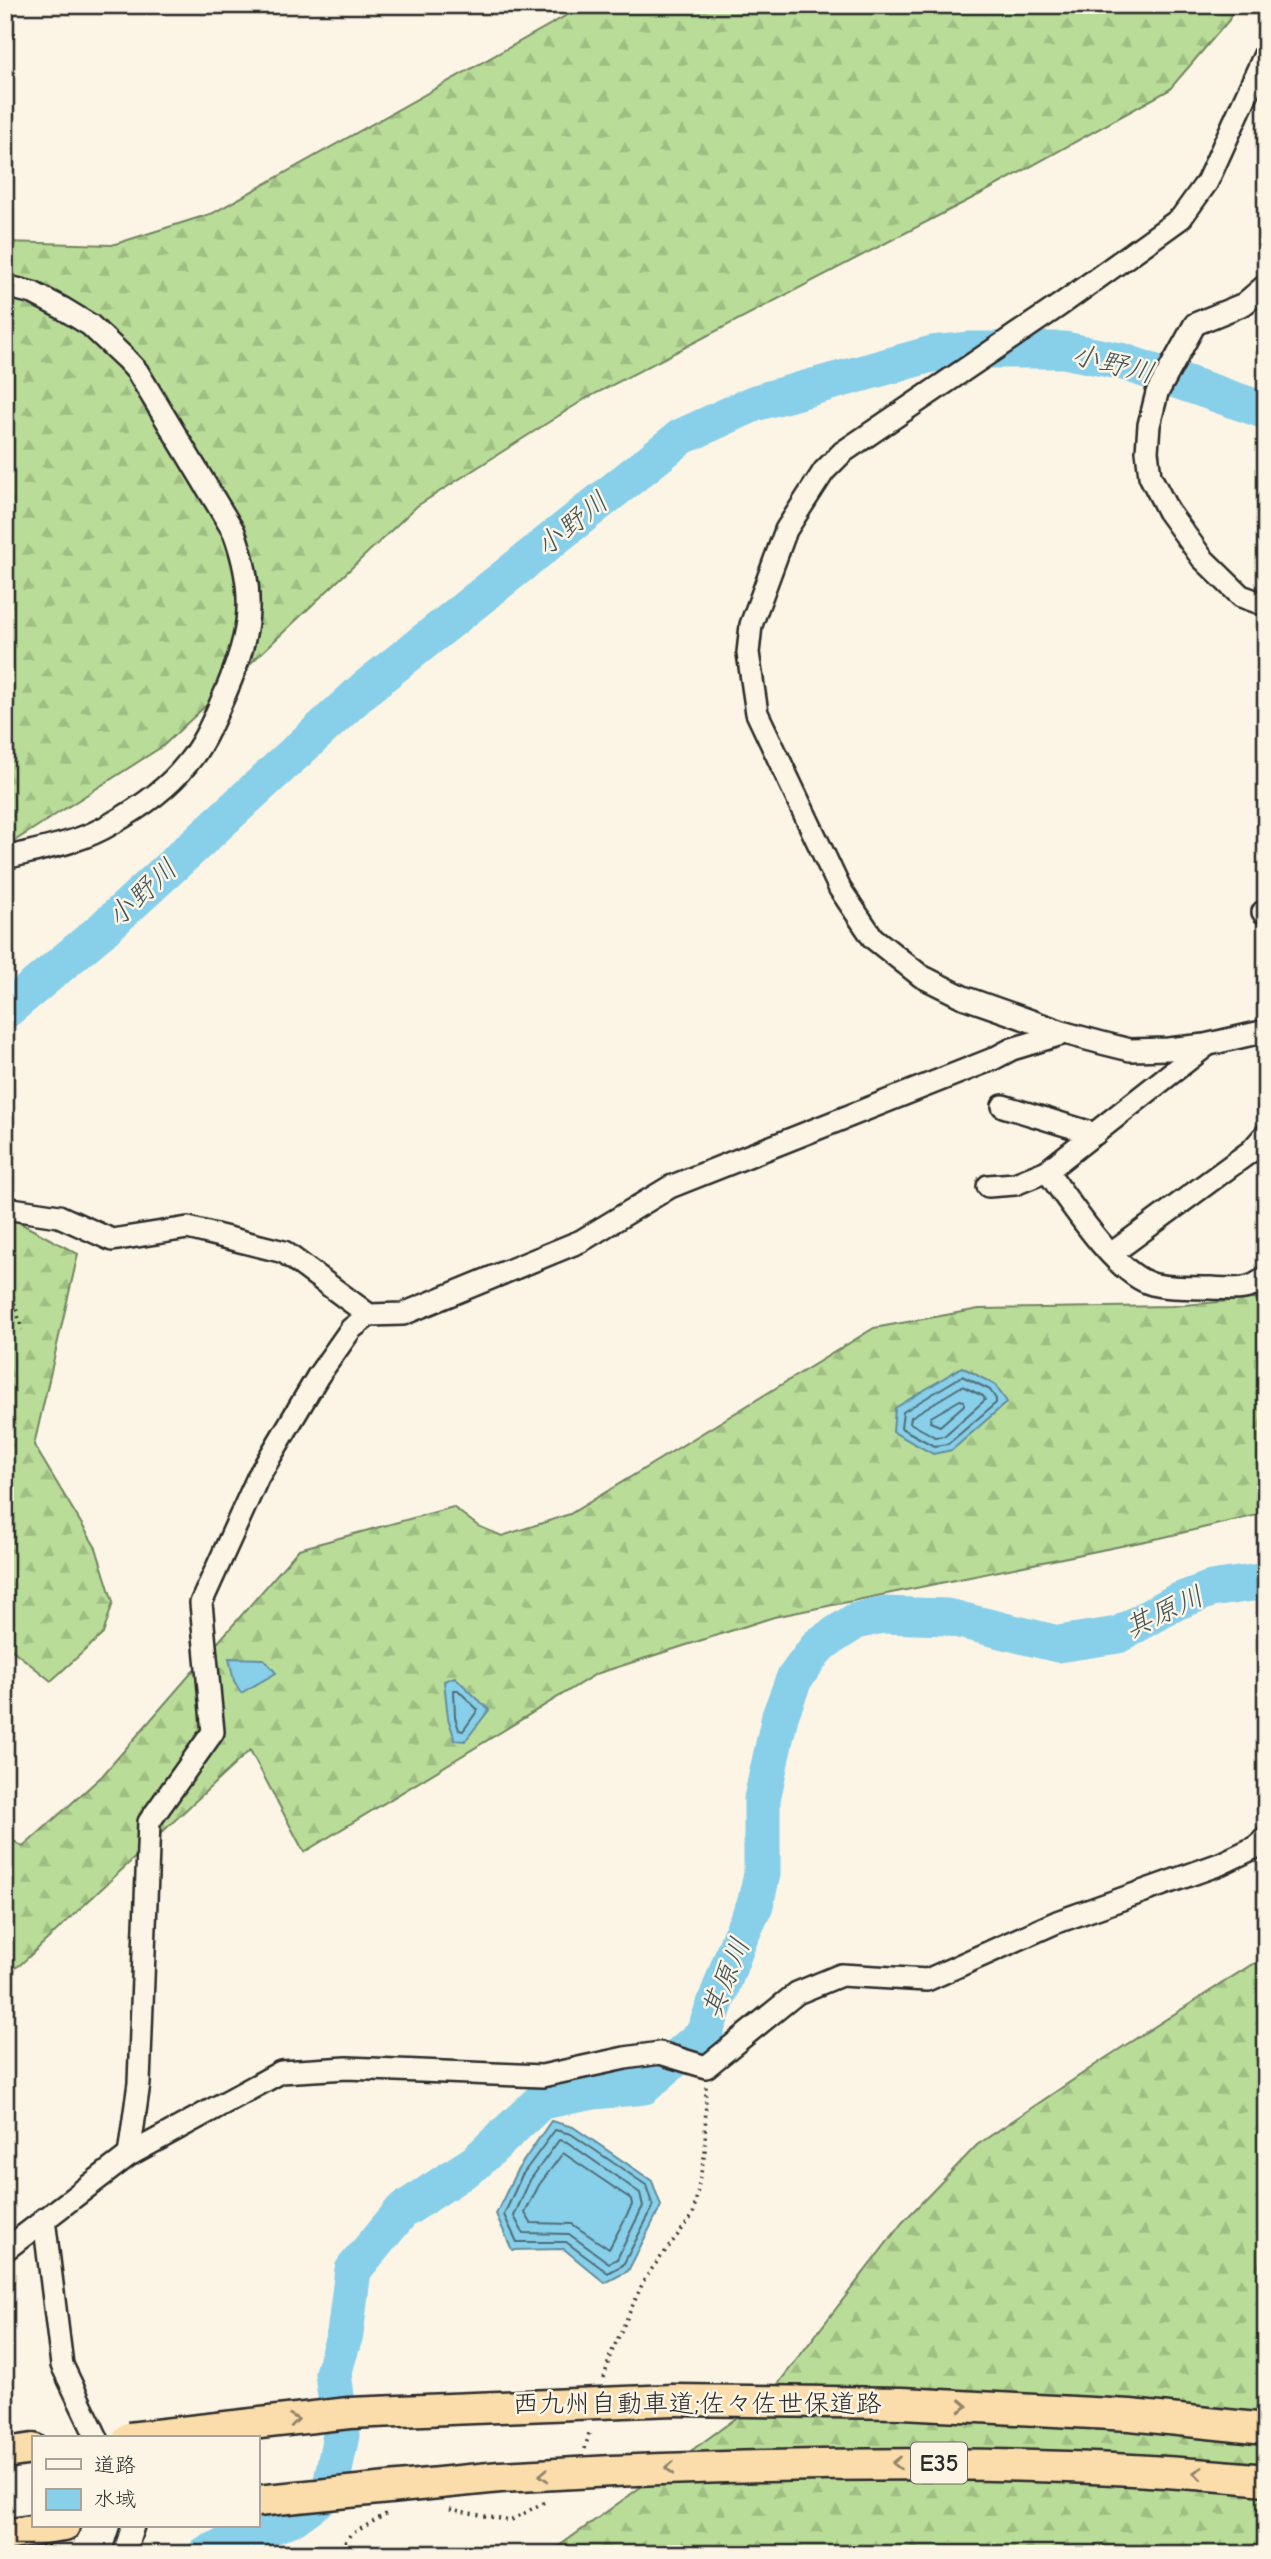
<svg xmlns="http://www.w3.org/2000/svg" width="1271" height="2559" viewBox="0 0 1271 2559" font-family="'Comic Neue','Klee One',sans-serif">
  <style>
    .forest { fill: url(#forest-firs); stroke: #728462; stroke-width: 2 }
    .water { fill: #88cfe9; stroke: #638d9d; stroke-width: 2 }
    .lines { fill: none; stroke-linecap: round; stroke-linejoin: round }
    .shore { stroke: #506d77; stroke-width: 2 }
    .river { stroke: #88cfe9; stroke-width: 37 }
    .minor-casing { stroke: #2b2b2b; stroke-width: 26 }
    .highway-casing { stroke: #2b2b2b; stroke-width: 35 }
    .path { stroke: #2b2b2b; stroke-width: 3.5; stroke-dasharray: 2 5; stroke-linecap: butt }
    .minor { stroke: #fcf5e5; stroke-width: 21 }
    .highway { stroke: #faddab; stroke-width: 30 }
    .highway-bridge-casing { stroke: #2b2b2b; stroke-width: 35; stroke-linecap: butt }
    .highway-bridge { stroke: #faddab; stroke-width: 30 }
    .oneway { stroke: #92846b }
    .labels { text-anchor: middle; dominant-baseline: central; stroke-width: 5; stroke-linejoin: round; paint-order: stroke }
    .shield { fill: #fcf5e5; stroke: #6a6863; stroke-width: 2 }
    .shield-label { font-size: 24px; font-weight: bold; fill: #2b2b2b }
    .street-label { font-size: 26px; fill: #2b2b2b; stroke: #fcf5e5 }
    .water-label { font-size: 28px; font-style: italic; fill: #42545a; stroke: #fcf5e5 }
  </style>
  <defs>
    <pattern id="forest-firs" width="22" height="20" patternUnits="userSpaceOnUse" patternTransform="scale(1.75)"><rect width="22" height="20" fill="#b9dd98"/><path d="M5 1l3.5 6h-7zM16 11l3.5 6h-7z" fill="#9fbe83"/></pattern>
  </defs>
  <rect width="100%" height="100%" fill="#fcf5e5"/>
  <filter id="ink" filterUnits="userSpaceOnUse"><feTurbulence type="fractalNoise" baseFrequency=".0143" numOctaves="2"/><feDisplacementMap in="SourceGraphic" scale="14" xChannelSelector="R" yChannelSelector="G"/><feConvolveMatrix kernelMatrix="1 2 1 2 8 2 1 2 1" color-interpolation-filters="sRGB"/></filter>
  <g filter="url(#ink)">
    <!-- forest -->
    <g class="forest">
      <path d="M 585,5 L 1234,5 L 1229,20 L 1169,90 L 990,189 L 585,399 L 417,506 L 163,746 L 5,847 L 5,242 L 112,245 L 213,213 Z"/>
      <path d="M 5,1215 L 78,1254 L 34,1445 L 96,1548 L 113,1602 L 103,1634 L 51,1681 L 5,1644 Z"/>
      <path d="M 1266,1298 L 1266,1513 L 1160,1538 L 774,1617 L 596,1674 L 304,1852 L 250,1750 L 20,1965 L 5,1974 L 5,1835 L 23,1847 L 102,1776 L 299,1549 L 453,1507 L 478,1526 L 502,1536 L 570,1514 L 874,1328 L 979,1309 L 1172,1306 Z"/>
      <path d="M 1266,1959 L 1266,2554 L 548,2554 L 771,2393 L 902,2223 L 977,2145 L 1107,2057 L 1251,1965 Z"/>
    </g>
    <!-- water -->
    <g class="water">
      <path d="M 962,1367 L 995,1385 L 1007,1402 L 952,1450 L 933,1454 L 893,1432 L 895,1408 Z"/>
      <path d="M 229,1658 L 264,1659 L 276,1673 L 241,1693 L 234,1681 Z"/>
      <path d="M 455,1677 L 489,1710 L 465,1741 L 455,1740 L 448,1718 L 444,1681 Z"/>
      <path d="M 551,2121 L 573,2127 L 652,2181 L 661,2206 L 628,2271 L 605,2283 L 564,2249 L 512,2250 L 496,2214 L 516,2172 Z"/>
    </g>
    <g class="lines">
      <!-- shore -->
      <g class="shore">
        <path d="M 962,1376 L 990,1390 L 996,1399 L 996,1403 L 948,1444 L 934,1446 L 901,1428 L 903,1412 Z"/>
        <path d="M 962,1386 L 983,1396 L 985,1400 L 944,1436 L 935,1437 L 910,1423 L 911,1417 Z"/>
        <path d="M 960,1400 L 964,1401 L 964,1405 L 940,1426 L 930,1422 L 931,1417 Z"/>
        <path d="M 454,1690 L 458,1690 L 478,1710 L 463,1731 L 459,1730 L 455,1717 Z"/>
        <path d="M 555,2130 L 571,2134 L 646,2185 L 653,2207 L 623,2265 L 608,2273 L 566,2242 L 517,2242 L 504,2215 L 522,2175 Z"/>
        <path d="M 559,2140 L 567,2142 L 640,2193 L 643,2206 L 617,2259 L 609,2263 L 569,2234 L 523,2233 L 514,2216 L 530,2180 Z"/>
        <path d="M 563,2153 L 631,2199 L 632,2205 L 609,2249 L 572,2224 L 531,2223 L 525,2213 L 539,2185 Z"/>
      </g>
      <!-- river -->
      <g class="river">
        <path d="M 5,1011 L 101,931 L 367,687 L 681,437 L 755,403 L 932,354 L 971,350 L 1064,350 L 1124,362 L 1266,411"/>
        <path d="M 206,2554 L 294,2517 L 330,2491 L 341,2435 L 333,2373 L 345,2334 L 353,2270 L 402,2211 L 475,2163 L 541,2101 L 594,2091 L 644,2086 L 704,2034 L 739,1939 L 755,1905 L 762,1874 L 762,1799 L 780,1716 L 794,1679 L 819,1645 L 856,1621 L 882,1615 L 947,1617 L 1058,1644 L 1118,1635 L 1176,1602 L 1211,1589 L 1266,1581"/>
      </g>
      <defs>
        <g id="minor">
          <path d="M 1266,52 L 1207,182 L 1181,218 L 1060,305 L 843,452 L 824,471 L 786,530 L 751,625 L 748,653 L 757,713 L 840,889 L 873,938 L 921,976 L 963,997 L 1065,1033 L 1102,1043 L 1130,1050 L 1168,1049 L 1205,1045 L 1266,1031"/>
          <path d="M 1266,285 L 1244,304 L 1195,324 L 1157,393 L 1149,425 L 1147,451 L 1150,476 L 1168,511 L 1202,558 L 1241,596 L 1266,605"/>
          <path d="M 5,286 L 33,293 L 62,308 L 90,325 L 125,358 L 137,371 L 234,532 C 259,600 249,641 220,705 C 211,726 201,748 186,765 C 167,789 138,809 111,824 C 80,843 40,849 5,858"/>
          <path d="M 1263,912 L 1266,912"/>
          <path d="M 1207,1045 L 1047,1171 C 1071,1203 1114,1273 1152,1284 C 1169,1289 1192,1287 1211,1288 C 1232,1289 1250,1292 1266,1277"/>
          <path d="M 1003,1106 L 1095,1134"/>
          <path d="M 988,1186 L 1015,1184 L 1047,1171"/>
          <path d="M 5,1208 L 59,1216 L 112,1240 L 188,1228 L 284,1252 L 369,1315 L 403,1314 L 581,1241 L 670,1187 L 993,1059 L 1012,1049 L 1065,1033"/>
          <path d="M 1111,1254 L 1251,1151 L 1266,1134"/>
          <path d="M 129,2155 L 139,2083 L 149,1822 L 213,1732 L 201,1603 L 258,1477 L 318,1376 L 351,1329 L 369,1315"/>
          <path d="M 44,2219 L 62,2365 L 97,2438"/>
          <path d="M 5,2250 L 129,2155 L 281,2072 L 347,2068 L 542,2076 L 625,2058 L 660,2053 L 706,2067 L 797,1993 L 841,1975 L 927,1980 L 1057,1922 L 1220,1864 L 1256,1847 L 1266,1838"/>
          <path d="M 124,2554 L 133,2526"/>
        </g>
        <g id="highway">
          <path d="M 674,2400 L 902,2403 L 1130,2415 L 1266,2429"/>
          <path d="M 5,2453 L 33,2449"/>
          <path d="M 613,2471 C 831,2462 1048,2459 1266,2480"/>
          <path d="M 5,2535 L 64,2526"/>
        </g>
      </defs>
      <!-- minor casing -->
      <use href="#minor" class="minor-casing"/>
      <!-- highway casing -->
      <use href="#highway" class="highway-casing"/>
      <!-- path -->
      <g class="path">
        <path d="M 5,1269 L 22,1330"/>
        <path d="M 604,2378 L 610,2356 L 645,2278 L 693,2215 L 705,2152 L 706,2086"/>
        <path d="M 585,2449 L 590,2429"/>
        <path d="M 450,2509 L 510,2521 L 548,2500"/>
        <path d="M 337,2554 L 350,2535 L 386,2514"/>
      </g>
      <!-- minor -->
      <use href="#minor" class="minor"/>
      <!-- highway -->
      <use href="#highway" class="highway"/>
      <defs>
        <g id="highway-bridge">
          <path d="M 129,2438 L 349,2413 L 674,2400"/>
          <path d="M 257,2501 L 500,2477 L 613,2471"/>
        </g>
      </defs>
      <!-- highway-bridge casing -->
      <use href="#highway-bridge" class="highway-bridge-casing"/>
      <!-- highway-bridge -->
      <use href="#highway-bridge" class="highway-bridge"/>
    </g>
    <!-- one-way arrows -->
    <defs><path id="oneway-chevron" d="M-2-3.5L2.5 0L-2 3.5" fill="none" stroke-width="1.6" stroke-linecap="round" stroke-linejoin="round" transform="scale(1.75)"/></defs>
    <g class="oneway">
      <use href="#oneway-chevron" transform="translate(963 2406) rotate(3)"/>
      <use href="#oneway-chevron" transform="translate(294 2420) rotate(-6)"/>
      <use href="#oneway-chevron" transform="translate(897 2463) rotate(180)"/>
      <use href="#oneway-chevron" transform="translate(670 2468) rotate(178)"/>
      <use href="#oneway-chevron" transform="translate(1198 2473) rotate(-174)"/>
      <use href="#oneway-chevron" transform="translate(544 2475) rotate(177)"/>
    </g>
  </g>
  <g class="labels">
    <!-- shield labels -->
    <rect class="shield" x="911" y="2442.5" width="56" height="41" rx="5"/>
    <g class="shield-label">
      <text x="939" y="2463">E35</text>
    </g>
    <!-- street labels -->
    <g class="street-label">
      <text x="697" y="2404">西九州自動車道;佐々佐世保道路</text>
    </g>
    <!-- water labels -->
    <g class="water-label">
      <text transform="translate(1113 364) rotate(14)">小野川</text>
      <text transform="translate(572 524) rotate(-39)">小野川</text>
      <text transform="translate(142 893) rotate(-43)">小野川</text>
      <text transform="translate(1164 1612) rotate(-25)">其原川</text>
      <text transform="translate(726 1978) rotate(-68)">其原川</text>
    </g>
  </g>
  <!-- margin -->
  <rect width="1271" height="2559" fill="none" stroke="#fcf5e5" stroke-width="28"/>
  <rect x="14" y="14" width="1243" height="2531" fill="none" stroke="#2b2b2b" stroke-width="2.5" filter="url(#ink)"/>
  <!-- legend -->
  <rect x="32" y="2436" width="228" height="91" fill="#fcf5e5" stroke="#a8a49b" stroke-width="2"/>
  <rect x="46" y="2459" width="35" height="10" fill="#fcf5e5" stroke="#a8a49b" stroke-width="2"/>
  <text x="94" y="2472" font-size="21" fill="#2b2b2b">道路</text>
  <rect x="46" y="2489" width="35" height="21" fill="#88cfe9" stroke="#a8a49b" stroke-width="2"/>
  <text x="94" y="2506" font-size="21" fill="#2b2b2b">水域</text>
</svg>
